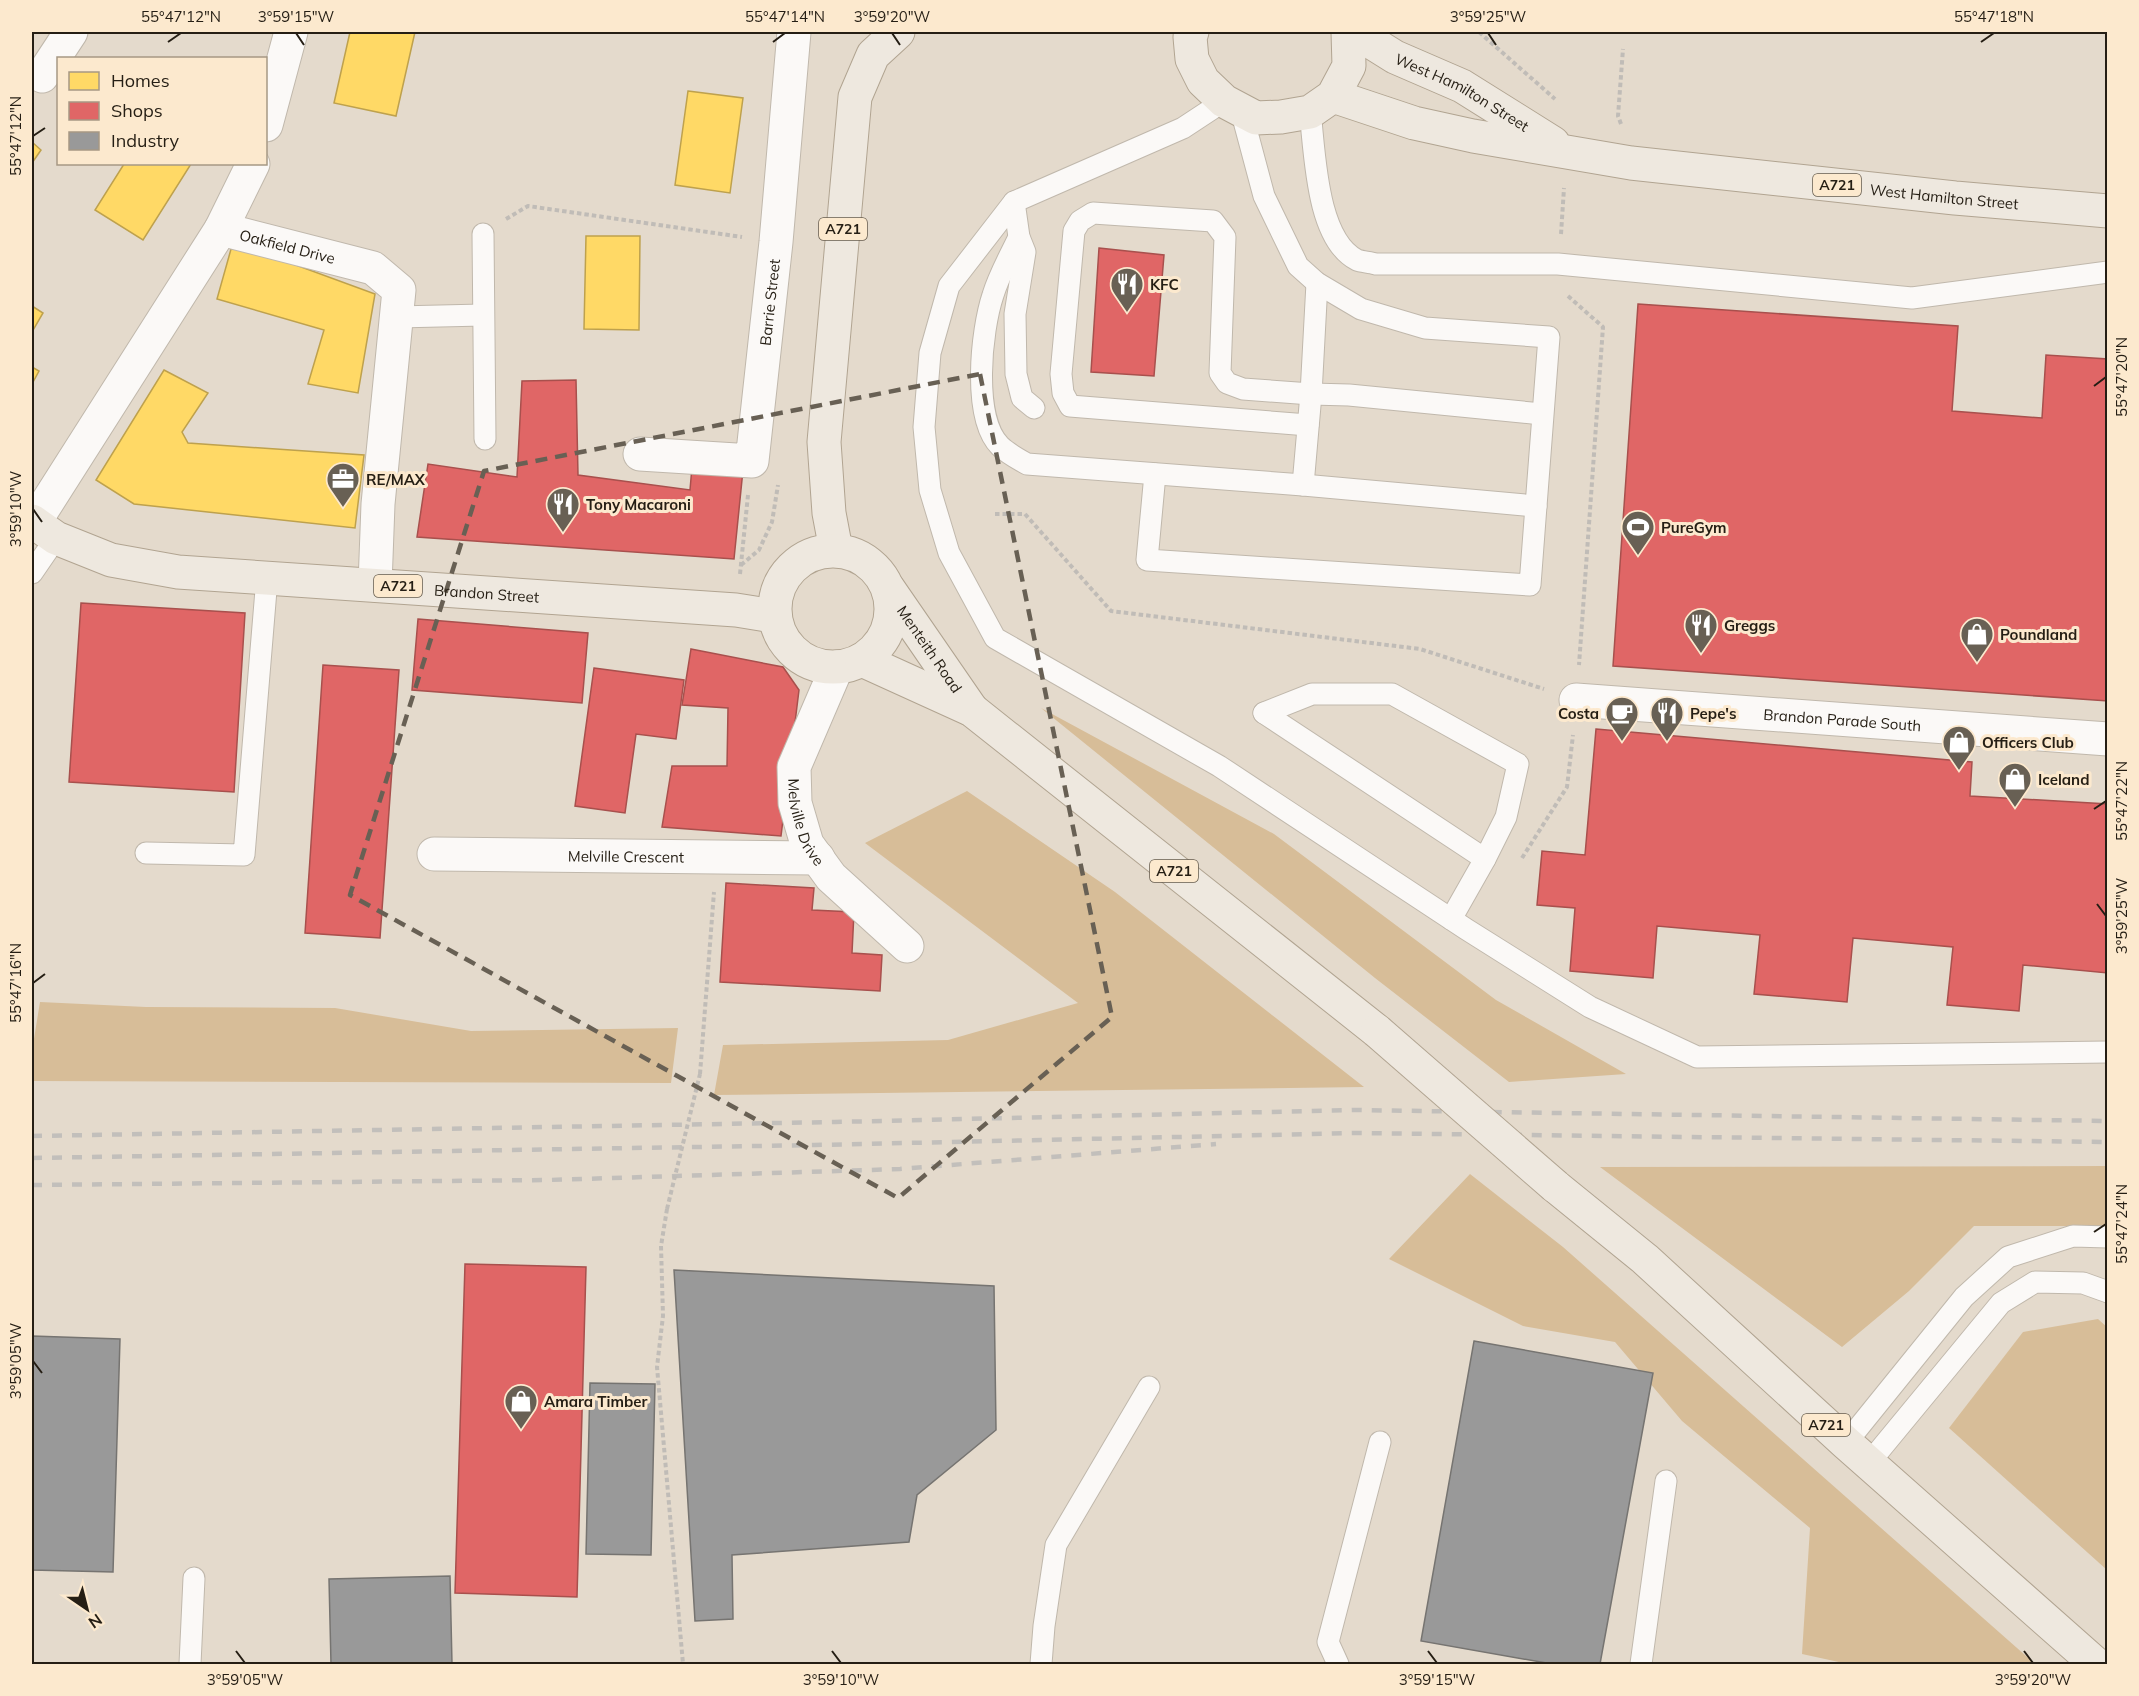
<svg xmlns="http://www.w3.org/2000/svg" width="2139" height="1696" viewBox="0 0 2139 1696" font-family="Mulish,sans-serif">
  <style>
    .green { fill: #d7bd98 }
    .homes { fill: #ffd966; stroke: #bea14d; stroke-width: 1.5 }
    .shops { fill: #e06666; stroke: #a8504d; stroke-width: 1.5 }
    .industry { fill: #999; stroke: #767471; stroke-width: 1.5 }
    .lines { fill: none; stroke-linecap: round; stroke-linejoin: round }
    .lane-casing { stroke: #c0b8ac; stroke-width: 23 }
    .street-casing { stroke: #c0b8ac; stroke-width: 35 }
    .primary-casing { stroke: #b1a491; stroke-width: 35 }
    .path { stroke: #c0bcb7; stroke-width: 4; stroke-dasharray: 4.5 3; stroke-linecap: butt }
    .lane { stroke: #fbf9f7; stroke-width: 21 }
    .street { stroke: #fbf9f7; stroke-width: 33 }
    .primary { stroke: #eee8df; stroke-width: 33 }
    .rail { stroke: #c2bfbb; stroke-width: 4.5; stroke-dasharray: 10 10; stroke-linecap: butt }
    .primary-bridge-casing { stroke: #b1a491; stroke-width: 35; stroke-linecap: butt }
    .path-bridge { stroke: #c0bcb7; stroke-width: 4; stroke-dasharray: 4.5 3; stroke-linecap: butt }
    .primary-bridge { stroke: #eee8df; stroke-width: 33 }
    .marked { fill: none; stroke: #686054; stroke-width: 4.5; stroke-dasharray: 12 8; stroke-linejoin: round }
    .ticks { fill: none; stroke: #251e14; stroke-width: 2 }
    .labels { text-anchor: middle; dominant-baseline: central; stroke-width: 6; stroke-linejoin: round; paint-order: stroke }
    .shield { fill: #fce9ce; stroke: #665b4c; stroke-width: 1.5 }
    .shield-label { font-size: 14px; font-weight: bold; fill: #251e14 }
    .street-label { font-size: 15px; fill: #251e14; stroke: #fce9ce }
    .poi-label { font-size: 15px; font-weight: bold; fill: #251e14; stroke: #fce9ce; text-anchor: start }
    .neatline { fill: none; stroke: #251e14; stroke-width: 2 }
    .ticks-label { font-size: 15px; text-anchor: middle; fill: #251e14 }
  </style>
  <rect width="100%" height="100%" fill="#e4dacc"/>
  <!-- green -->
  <g class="green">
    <path d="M 1041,708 L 1274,834 L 1496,1000 L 1626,1074 L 1509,1082 L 1375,978 Z"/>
    <path d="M 967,791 L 1115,892 L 1364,1087 L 714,1095 L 723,1045 L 948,1040 L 1078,1003 L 865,843 Z"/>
    <path d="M 40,1002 L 146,1007 L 335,1008 L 471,1031 L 678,1028 L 671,1083 L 32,1081 L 32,1051 Z"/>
    <path d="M 2107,1166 L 2107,1226 L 1974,1226 L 1909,1291 L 1842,1347 L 1600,1167 Z"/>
    <path d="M 1470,1174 L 1563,1247 L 2035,1664 L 1848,1664 L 1802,1654 L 1810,1528 L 1682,1421 L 1615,1342 L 1523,1326 L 1389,1259 Z"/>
    <path d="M 2098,1319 L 2108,1328 L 2107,1570 L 1949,1428 L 2023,1332 Z"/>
  </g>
  <!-- homes -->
  <g class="homes">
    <path d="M 350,32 L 415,32 L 396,116 L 334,103 Z"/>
    <path d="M 688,91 L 743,98 L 730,193 L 675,185 Z"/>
    <path d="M 32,142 L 41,150 L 32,163 Z"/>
    <path d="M 124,164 L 191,164 L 143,240 L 95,210 Z"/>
    <path d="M 586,236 L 640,236 L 639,330 L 584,329 Z"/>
    <path d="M 233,242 L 375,294 L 358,393 L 308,384 L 324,330 L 217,299 Z"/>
    <path d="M 32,306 L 43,313 L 32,332 Z"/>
    <path d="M 32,367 L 39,371 L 32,384 Z"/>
    <path d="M 164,370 L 208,393 L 182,432 L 188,443 L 364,455 L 355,528 L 134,504 L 96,480 Z"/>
  </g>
  <!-- shops -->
  <g class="shops">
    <path d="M 1099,248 L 1164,255 L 1154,376 L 1091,372 Z"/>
    <path d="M 1638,304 L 1958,326 L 1952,411 L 2042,418 L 2046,355 L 2108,359 L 2108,701 L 1613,666 Z"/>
    <path d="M 576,380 L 578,475 L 690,490 L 692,467 L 743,470 L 734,559 L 417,537 L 428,464 L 517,477 L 522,381 Z"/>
    <path d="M 81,603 L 245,613 L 234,792 L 69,782 Z"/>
    <path d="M 418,619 L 588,633 L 582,703 L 412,690 Z"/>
    <path d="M 691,649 L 783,667 L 799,690 L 781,836 L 662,827 L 672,766 L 727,766 L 728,708 L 682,705 Z"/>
    <path d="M 323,665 L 399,670 L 380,938 L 305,933 Z"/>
    <path d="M 594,668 L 684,680 L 676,739 L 636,734 L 625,813 L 575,806 Z"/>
    <path d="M 1596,729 L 1972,762 L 1970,796 L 2108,804 L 2108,973 L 2023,965 L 2019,1011 L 1947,1005 L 1953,947 L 1853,938 L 1847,1002 L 1754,994 L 1760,935 L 1657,926 L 1653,978 L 1570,971 L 1575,908 L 1537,905 L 1542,851 L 1585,855 Z"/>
    <path d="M 726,883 L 814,888 L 812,910 L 854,912 L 852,953 L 882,955 L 880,991 L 720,982 Z"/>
    <path d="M 465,1264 L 586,1267 L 577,1597 L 455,1593 Z"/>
  </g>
  <!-- industry -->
  <g class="industry">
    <path d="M 674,1270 L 994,1286 L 996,1430 L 917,1495 L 909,1542 L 732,1555 L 733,1619 L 695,1621 Z"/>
    <path d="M 32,1336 L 120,1339 L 113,1572 L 32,1570 Z"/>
    <path d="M 1474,1341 L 1653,1373 L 1600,1664 L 1552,1664 L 1421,1641 Z"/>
    <path d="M 590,1383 L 655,1384 L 651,1555 L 586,1554 Z"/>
    <path d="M 450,1576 L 452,1664 L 331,1664 L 329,1579 Z"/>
  </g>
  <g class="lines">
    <defs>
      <g id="lane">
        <path d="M 1224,101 L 1183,128 L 1014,202 L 949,286 L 930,353 L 924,427 L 930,490 L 949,553 L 995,638 L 1219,766 L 1466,929 L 1590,1007 L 1697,1057 L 2108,1052"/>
        <path d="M 1310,112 C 1315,152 1316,239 1357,260 C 1362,262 1370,262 1376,264 L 1558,264 L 1912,298 L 2108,272"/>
        <path d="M 1014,202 L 1019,237 L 1025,252 L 1015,314 L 1016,374 L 1022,398 L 1034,408"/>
        <path d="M 483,234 L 485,439"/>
        <path d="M 1019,237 C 1010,256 999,275 993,295 C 981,331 972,418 1000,446 C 1007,453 1018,459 1027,464 L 1303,485 L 1536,506 L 1549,337 L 1425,328 L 1361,309 L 1317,283 L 1298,266 L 1264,196 L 1241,110"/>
        <path d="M 397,317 L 483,315"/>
        <path d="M 1308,425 L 1070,406 L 1063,393 L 1061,374 L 1074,231 L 1080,221 L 1093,213 L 1213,221 L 1225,237 L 1220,373 L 1227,383 L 1243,389 L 1311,394 L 1349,395 L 1542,414"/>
        <path d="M 1155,474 L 1147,560 L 1530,585 L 1536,506"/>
        <path d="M 1303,485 L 1311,394 L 1317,283"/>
        <path d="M 32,573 L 56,538"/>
        <path d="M 1264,713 L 1312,694 L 1392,694 L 1518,764 L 1506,817 L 1485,859 L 1451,919"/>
        <path d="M 1264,713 L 1485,859"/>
        <path d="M 146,853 L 244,855 L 267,578"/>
        <path d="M 1846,1443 L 1964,1297 L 2008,1257 L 2073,1236 L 2108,1237"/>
        <path d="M 1869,1463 L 2001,1303 L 2035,1282 L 2083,1283 L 2108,1292"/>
        <path d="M 190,1664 L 194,1578"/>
        <path d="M 1041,1664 L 1044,1626 L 1056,1545 L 1149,1387"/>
        <path d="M 1338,1664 L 1328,1642 L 1380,1442"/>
        <path d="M 1641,1664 L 1666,1481"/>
      </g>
      <g id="street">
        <path d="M 42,76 L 71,32"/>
        <path d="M 266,125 L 291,32"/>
        <path d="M 221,229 L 253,164"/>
        <path id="s1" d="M 640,454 L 752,461 L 776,242 L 794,32"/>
        <path id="s2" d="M 34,523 L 221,229 L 373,268 L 399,290 L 378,504 L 375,585"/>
        <path id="s3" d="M 837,667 L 794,767 L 795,803 L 807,844 L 831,877 L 907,946"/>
        <path id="s4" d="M 1576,700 L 2108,739"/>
        <path id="s5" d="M 434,854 L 818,858"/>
      </g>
      <g id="primary">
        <path d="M 1192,32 L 1190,37 L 1192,59 L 1203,81 L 1224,101 L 1256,118 L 1281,117 L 1310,112 L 1333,96 L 1349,66 L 1348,32"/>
        <path id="s6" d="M 1355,32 L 1395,57 L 1462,86 L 1553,143"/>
        <path id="s7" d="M 1333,96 L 1414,123 L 1473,136 L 1631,163 L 1955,198 L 2108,211"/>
        <path id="s8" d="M 32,521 L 56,538 L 111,560 L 178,572 L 736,610 L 774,616"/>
        <path d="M 836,550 L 829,513 L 824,442 L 855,97 L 873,55 L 898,32"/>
        <circle cx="833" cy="609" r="58"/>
        <path id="s9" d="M 888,588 L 972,710"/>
        <path d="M 862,660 L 972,710 L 1377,1031"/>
        <path d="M 1555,1186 L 1645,1259 L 1846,1443 L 2096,1664"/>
      </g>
    </defs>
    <!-- lane casing -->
    <use href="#lane" class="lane-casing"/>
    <!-- street casing -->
    <use href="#street" class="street-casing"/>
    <!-- primary casing -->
    <use href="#primary" class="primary-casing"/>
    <!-- path -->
    <g class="path">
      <path d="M 1479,32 L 1555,99"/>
      <path d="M 1621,124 L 1618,116 L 1623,49"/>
      <path d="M 506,219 L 528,206 L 742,237"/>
      <path d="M 1561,234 L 1564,188"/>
      <path d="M 1568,296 L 1603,327 L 1579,665"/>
      <path d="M 995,514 L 1025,514 L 1111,611 L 1420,649 L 1544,689"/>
      <path d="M 741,565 L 759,550 L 772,522 L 778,485"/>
      <path d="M 740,574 L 748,495"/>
      <path d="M 1522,858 L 1567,787 L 1573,735"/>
      <path d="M 700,1074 L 714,892"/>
      <path d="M 667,1209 L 661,1246 L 663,1316 L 657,1367 L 683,1664"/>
    </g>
    <!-- lane -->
    <use href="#lane" class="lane"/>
    <!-- street -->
    <use href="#street" class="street"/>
    <!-- primary -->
    <use href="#primary" class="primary"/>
    <!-- rail -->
    <g class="rail">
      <path d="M 32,1136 L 835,1122 L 1354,1110 L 2108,1121"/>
      <path d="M 32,1158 L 815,1145 L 1357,1133 L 2108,1142"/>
      <path d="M 32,1185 L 548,1180 L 900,1169 L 1216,1144"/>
    </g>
    <defs>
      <path id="primary-bridge" d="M 1377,1031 L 1555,1186"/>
    </defs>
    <!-- primary-bridge casing -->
    <use href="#primary-bridge" class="primary-bridge-casing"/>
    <!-- path-bridge -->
    <path class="path-bridge" d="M 667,1209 L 700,1074"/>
    <!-- primary-bridge -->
    <use href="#primary-bridge" class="primary-bridge"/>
  </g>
  <!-- marked area -->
  <path class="marked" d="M 980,374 L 1112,1017 L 898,1198 L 350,895 L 484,471 Z"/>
  <!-- ticks -->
  <path class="ticks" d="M 296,33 L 304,45M 892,33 L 900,45M 1488,33 L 1496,45M 168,42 L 181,33M 773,42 L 785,33M 1981,42 L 1994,33M 33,136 L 45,128M 2094,386 L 2106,377M 33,509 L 42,522M 2094,809 L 2106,801M 2097,904 L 2106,916M 33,983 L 45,974M 2094,1232 L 2106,1224M 33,1361 L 42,1373M 236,1651 L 245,1663M 832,1651 L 841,1663M 1428,1651 L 1437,1663M 2024,1651 L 2033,1663"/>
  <!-- icons -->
  <defs>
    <symbol id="restaurant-pin" viewBox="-11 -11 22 30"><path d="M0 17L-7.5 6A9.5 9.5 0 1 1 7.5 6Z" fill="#686054" stroke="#fce9ce"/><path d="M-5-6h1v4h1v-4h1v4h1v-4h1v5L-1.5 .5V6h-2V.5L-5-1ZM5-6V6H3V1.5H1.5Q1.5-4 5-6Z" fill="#fff"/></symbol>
    <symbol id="office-pin" viewBox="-11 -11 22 30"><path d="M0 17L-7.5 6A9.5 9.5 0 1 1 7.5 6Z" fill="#686054" stroke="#fce9ce"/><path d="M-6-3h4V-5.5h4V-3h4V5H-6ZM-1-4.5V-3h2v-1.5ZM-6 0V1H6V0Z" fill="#fff"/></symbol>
    <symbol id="stadium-pin" viewBox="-11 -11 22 30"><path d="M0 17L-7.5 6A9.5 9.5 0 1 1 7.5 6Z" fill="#686054" stroke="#fce9ce"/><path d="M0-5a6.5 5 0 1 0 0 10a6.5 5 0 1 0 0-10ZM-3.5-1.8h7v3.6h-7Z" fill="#fff"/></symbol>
    <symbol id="shop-pin" viewBox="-11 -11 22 30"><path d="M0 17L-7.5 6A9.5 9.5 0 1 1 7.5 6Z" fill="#686054" stroke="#fce9ce"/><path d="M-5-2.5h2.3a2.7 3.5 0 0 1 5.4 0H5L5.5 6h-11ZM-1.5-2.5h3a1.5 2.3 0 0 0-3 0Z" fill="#fff"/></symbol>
    <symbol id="cafe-pin" viewBox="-11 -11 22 30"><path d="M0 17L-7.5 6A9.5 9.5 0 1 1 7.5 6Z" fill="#686054" stroke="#fce9ce"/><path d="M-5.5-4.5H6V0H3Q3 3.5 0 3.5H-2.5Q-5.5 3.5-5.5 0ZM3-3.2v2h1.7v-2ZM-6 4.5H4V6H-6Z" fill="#fff"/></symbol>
  </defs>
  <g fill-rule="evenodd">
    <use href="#restaurant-pin" x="1108" y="265" width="38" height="52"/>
    <use href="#office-pin" x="324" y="460" width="38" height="52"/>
    <use href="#restaurant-pin" x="544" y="485" width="38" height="52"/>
    <use href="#stadium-pin" x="1619" y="508" width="38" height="52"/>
    <use href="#restaurant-pin" x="1682" y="606" width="38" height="52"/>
    <use href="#shop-pin" x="1958" y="615" width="38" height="52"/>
    <use href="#cafe-pin" x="1603" y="694" width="38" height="52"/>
    <use href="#restaurant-pin" x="1648" y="694" width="38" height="52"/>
    <use href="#shop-pin" x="1940" y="723" width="38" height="52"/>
    <use href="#shop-pin" x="1996" y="760" width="38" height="52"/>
    <use href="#shop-pin" x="502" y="1382" width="38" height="52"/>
  </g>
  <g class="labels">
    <!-- shield labels -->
    <g class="shield">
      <rect x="1813" y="174" width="48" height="22" rx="4.5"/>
      <rect x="819" y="218" width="48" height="22" rx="4.5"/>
      <rect x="374" y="575" width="48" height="22" rx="4.5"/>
      <rect x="1150" y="860" width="48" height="22" rx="4.5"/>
      <rect x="1802" y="1414" width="48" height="22" rx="4.5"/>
    </g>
    <g class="shield-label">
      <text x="1837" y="185">A721</text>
      <text x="843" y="229">A721</text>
      <text x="398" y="586">A721</text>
      <text x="1174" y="871">A721</text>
      <text x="1826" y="1425">A721</text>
    </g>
    <!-- street labels -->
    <g class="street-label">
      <text stroke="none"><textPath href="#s6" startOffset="123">West Hamilton Street</textPath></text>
      <text stroke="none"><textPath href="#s7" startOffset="621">West Hamilton Street</textPath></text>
      <text stroke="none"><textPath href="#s2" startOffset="417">Oakfield Drive</textPath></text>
      <text stroke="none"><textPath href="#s1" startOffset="272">Barrie Street</textPath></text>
      <text stroke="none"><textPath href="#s8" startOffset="466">Brandon Street</textPath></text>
      <text stroke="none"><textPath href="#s9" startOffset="74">Menteith Road</textPath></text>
      <text stroke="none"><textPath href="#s4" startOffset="267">Brandon Parade South</textPath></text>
      <text stroke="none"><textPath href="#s3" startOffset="166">Melville Drive</textPath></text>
      <text stroke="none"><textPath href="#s5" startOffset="192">Melville Crescent</textPath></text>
    </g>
    <!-- poi labels -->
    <g class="poi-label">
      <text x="1150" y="284">KFC</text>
      <text x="366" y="479">RE/MAX</text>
      <text x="586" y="504">Tony Macaroni</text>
      <text x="1661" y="527">PureGym</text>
      <text x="1724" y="625">Greggs</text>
      <text x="2000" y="634">Poundland</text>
      <text x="1599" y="713" text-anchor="end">Costa</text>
      <text x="1690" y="713">Pepe's</text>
      <text x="1982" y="742">Officers Club</text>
      <text x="2038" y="779">Iceland</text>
      <text x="544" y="1401">Amara Timber</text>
    </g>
  </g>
  <!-- border -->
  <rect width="2139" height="1696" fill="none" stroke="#fce9ce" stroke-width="66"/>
  <!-- legend -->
  <rect x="57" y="57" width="210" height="108" fill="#fce9ce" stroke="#a69884" stroke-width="1.5"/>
  <rect x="69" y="72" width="30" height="18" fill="#ffd966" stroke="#a69884" stroke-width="1.5"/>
  <text x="111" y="87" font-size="18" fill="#251e14">Homes</text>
  <rect x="69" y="102" width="30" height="18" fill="#e06666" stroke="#a69884" stroke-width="1.5"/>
  <text x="111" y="117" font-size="18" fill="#251e14">Shops</text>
  <rect x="69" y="132" width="30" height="18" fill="#999999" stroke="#a69884" stroke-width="1.5"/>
  <text x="111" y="147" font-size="18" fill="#251e14">Industry</text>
  <!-- north arrow -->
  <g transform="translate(87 1609) rotate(145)" stroke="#fce9ce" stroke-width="4.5" paint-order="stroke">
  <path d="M0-4.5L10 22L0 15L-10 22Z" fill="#251e14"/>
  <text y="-9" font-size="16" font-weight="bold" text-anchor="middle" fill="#251e14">N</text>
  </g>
  <rect x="33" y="33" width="2073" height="1630" class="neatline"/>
  <g class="ticks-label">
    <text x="181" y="22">55°47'12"N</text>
    <text x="296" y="22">3°59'15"W</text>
    <text x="785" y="22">55°47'14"N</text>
    <text x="892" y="22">3°59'20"W</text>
    <text x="1488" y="22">3°59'25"W</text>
    <text x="1994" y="22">55°47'18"N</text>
    <text transform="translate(16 136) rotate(-90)" y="5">55°47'12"N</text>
    <text transform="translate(2122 377) rotate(-90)" y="5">55°47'20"N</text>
    <text transform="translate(16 509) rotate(-90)" y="5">3°59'10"W</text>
    <text transform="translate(2122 801) rotate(-90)" y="5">55°47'22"N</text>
    <text transform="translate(2122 916) rotate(-90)" y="5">3°59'25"W</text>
    <text transform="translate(16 983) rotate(-90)" y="5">55°47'16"N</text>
    <text transform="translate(2122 1224) rotate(-90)" y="5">55°47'24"N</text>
    <text transform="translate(16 1361) rotate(-90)" y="5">3°59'05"W</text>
    <text x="245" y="1685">3°59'05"W</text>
    <text x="841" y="1685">3°59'10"W</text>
    <text x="1437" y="1685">3°59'15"W</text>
    <text x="2033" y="1685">3°59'20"W</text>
  </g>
</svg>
